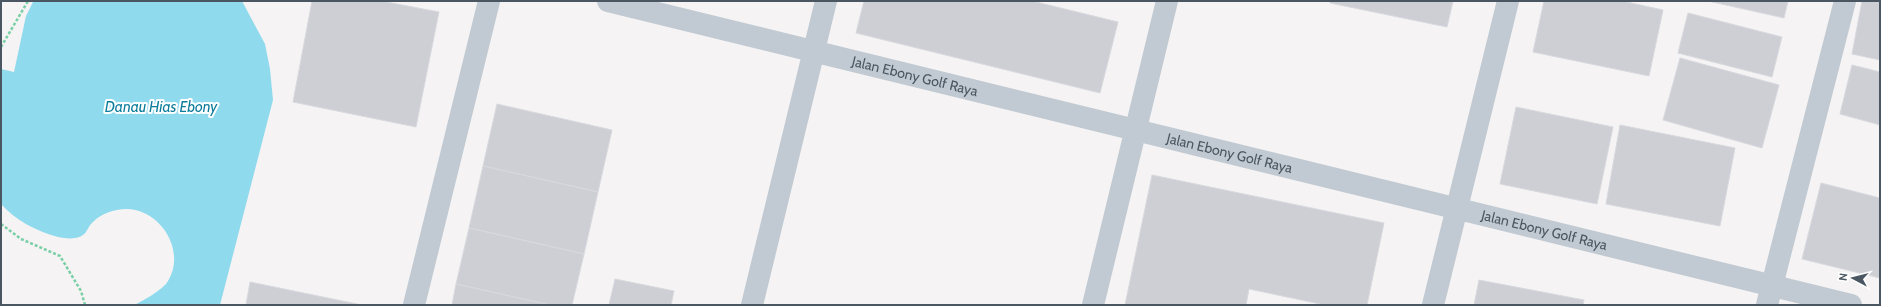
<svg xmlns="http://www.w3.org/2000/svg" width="1881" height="306" viewBox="0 0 1881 306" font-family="Cabin,sans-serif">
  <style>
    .water { fill: #90daee }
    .building { fill: #cdcfd5; stroke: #d7d9de }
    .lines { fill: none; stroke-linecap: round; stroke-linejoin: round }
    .path { stroke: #7ad0a6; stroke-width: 2.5; stroke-dasharray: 3 2; stroke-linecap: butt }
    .minor { stroke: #c1cad2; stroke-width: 22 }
    .labels { text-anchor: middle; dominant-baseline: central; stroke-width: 4; stroke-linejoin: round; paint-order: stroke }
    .street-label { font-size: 14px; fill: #4a5661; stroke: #fff }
    .water-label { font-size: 15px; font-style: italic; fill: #0c7c9b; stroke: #fff }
  </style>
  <rect width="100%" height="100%" fill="#f5f3f3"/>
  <!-- water -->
  <path class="water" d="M 242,1 L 265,44 L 270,69 L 273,100 L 220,305 L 134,305 C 143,301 164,289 168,281 C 183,257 169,224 144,213 C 128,205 105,210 93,222 C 90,224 88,229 86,232 C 80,240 68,239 58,237 C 38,232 15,220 1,204 L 1,69 L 14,72 L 26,16 L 33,2 Z"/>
  <!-- building -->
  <g class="building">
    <path d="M 312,1 L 381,1 L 439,12 L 416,127 L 293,102 Z"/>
    <path d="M 864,1 L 1032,1 L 1118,22 L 1100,93 L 856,33 Z"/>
    <path d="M 1330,1 L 1453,1 L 1447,27 L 1330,3 Z"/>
    <path d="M 1544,1 L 1622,1 L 1663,10 L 1649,76 L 1533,52 Z"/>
    <path d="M 1708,1 L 1788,1 L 1784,18 Z"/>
    <path d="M 1862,1 L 1880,2 L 1880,60 L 1852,54 Z"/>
    <path d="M 1688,13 L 1782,37 L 1772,77 L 1678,53 Z"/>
    <path d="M 1680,58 L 1779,85 L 1762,148 L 1663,120 Z"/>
    <path d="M 1852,65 L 1880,72 L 1880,125 L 1840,114 Z"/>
    <path d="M 497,104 L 612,130 L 598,192 L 483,166 Z"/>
    <path d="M 1516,107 L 1613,127 L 1597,204 L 1500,184 Z"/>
    <path d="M 1620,125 L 1735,148 L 1720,226 L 1606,204 Z"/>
    <path d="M 483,166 L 598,192 L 584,254 L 469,228 Z"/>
    <path d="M 1152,175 L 1384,223 L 1367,305 L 1325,305 L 1249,289 L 1246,305 L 1125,305 Z"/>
    <path d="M 1821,183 L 1880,198 L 1880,278 L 1802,259 Z"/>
    <path d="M 469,228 L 584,254 L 572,305 L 550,305 L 456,284 Z"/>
    <path d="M 615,279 L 674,291 L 671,305 L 609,305 Z"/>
    <path d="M 1479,280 L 1584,300 L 1583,305 L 1474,305 Z"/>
    <path d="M 250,282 L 362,305 L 246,305 Z"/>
    <path d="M 456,284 L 550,305 L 452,305 Z"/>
  </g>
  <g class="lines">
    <!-- path -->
    <g class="path">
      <path d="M 1,47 L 28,1"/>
      <path d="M 1,224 L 21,239 L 60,256 L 81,291 L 85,305"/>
    </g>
    <!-- minor -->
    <g class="minor">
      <path id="s1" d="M 608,1 L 1851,305"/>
      <path d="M 414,305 L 489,1"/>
      <path d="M 752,305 L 826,1"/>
      <path d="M 1093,305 L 1167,1"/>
      <path d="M 1433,305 L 1508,1"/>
      <path d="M 1767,305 L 1845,1"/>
    </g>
  </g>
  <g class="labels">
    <!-- street labels -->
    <g class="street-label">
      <text stroke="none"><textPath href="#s1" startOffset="316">Jalan Ebony Golf Raya</textPath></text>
      <text stroke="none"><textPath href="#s1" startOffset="640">Jalan Ebony Golf Raya</textPath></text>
      <text stroke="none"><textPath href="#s1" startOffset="964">Jalan Ebony Golf Raya</textPath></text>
    </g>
    <!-- water labels -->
    <g class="water-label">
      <text x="161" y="107">Danau Hias Ebony</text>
    </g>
  </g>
  <!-- border -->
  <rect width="1881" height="306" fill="none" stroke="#4a5661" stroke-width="4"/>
  <!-- north arrow -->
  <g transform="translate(1853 278) rotate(277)" stroke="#ffffff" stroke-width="3" paint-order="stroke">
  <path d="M0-3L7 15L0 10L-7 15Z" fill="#4a5661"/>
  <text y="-6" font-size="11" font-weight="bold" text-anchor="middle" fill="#4a5661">N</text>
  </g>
</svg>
